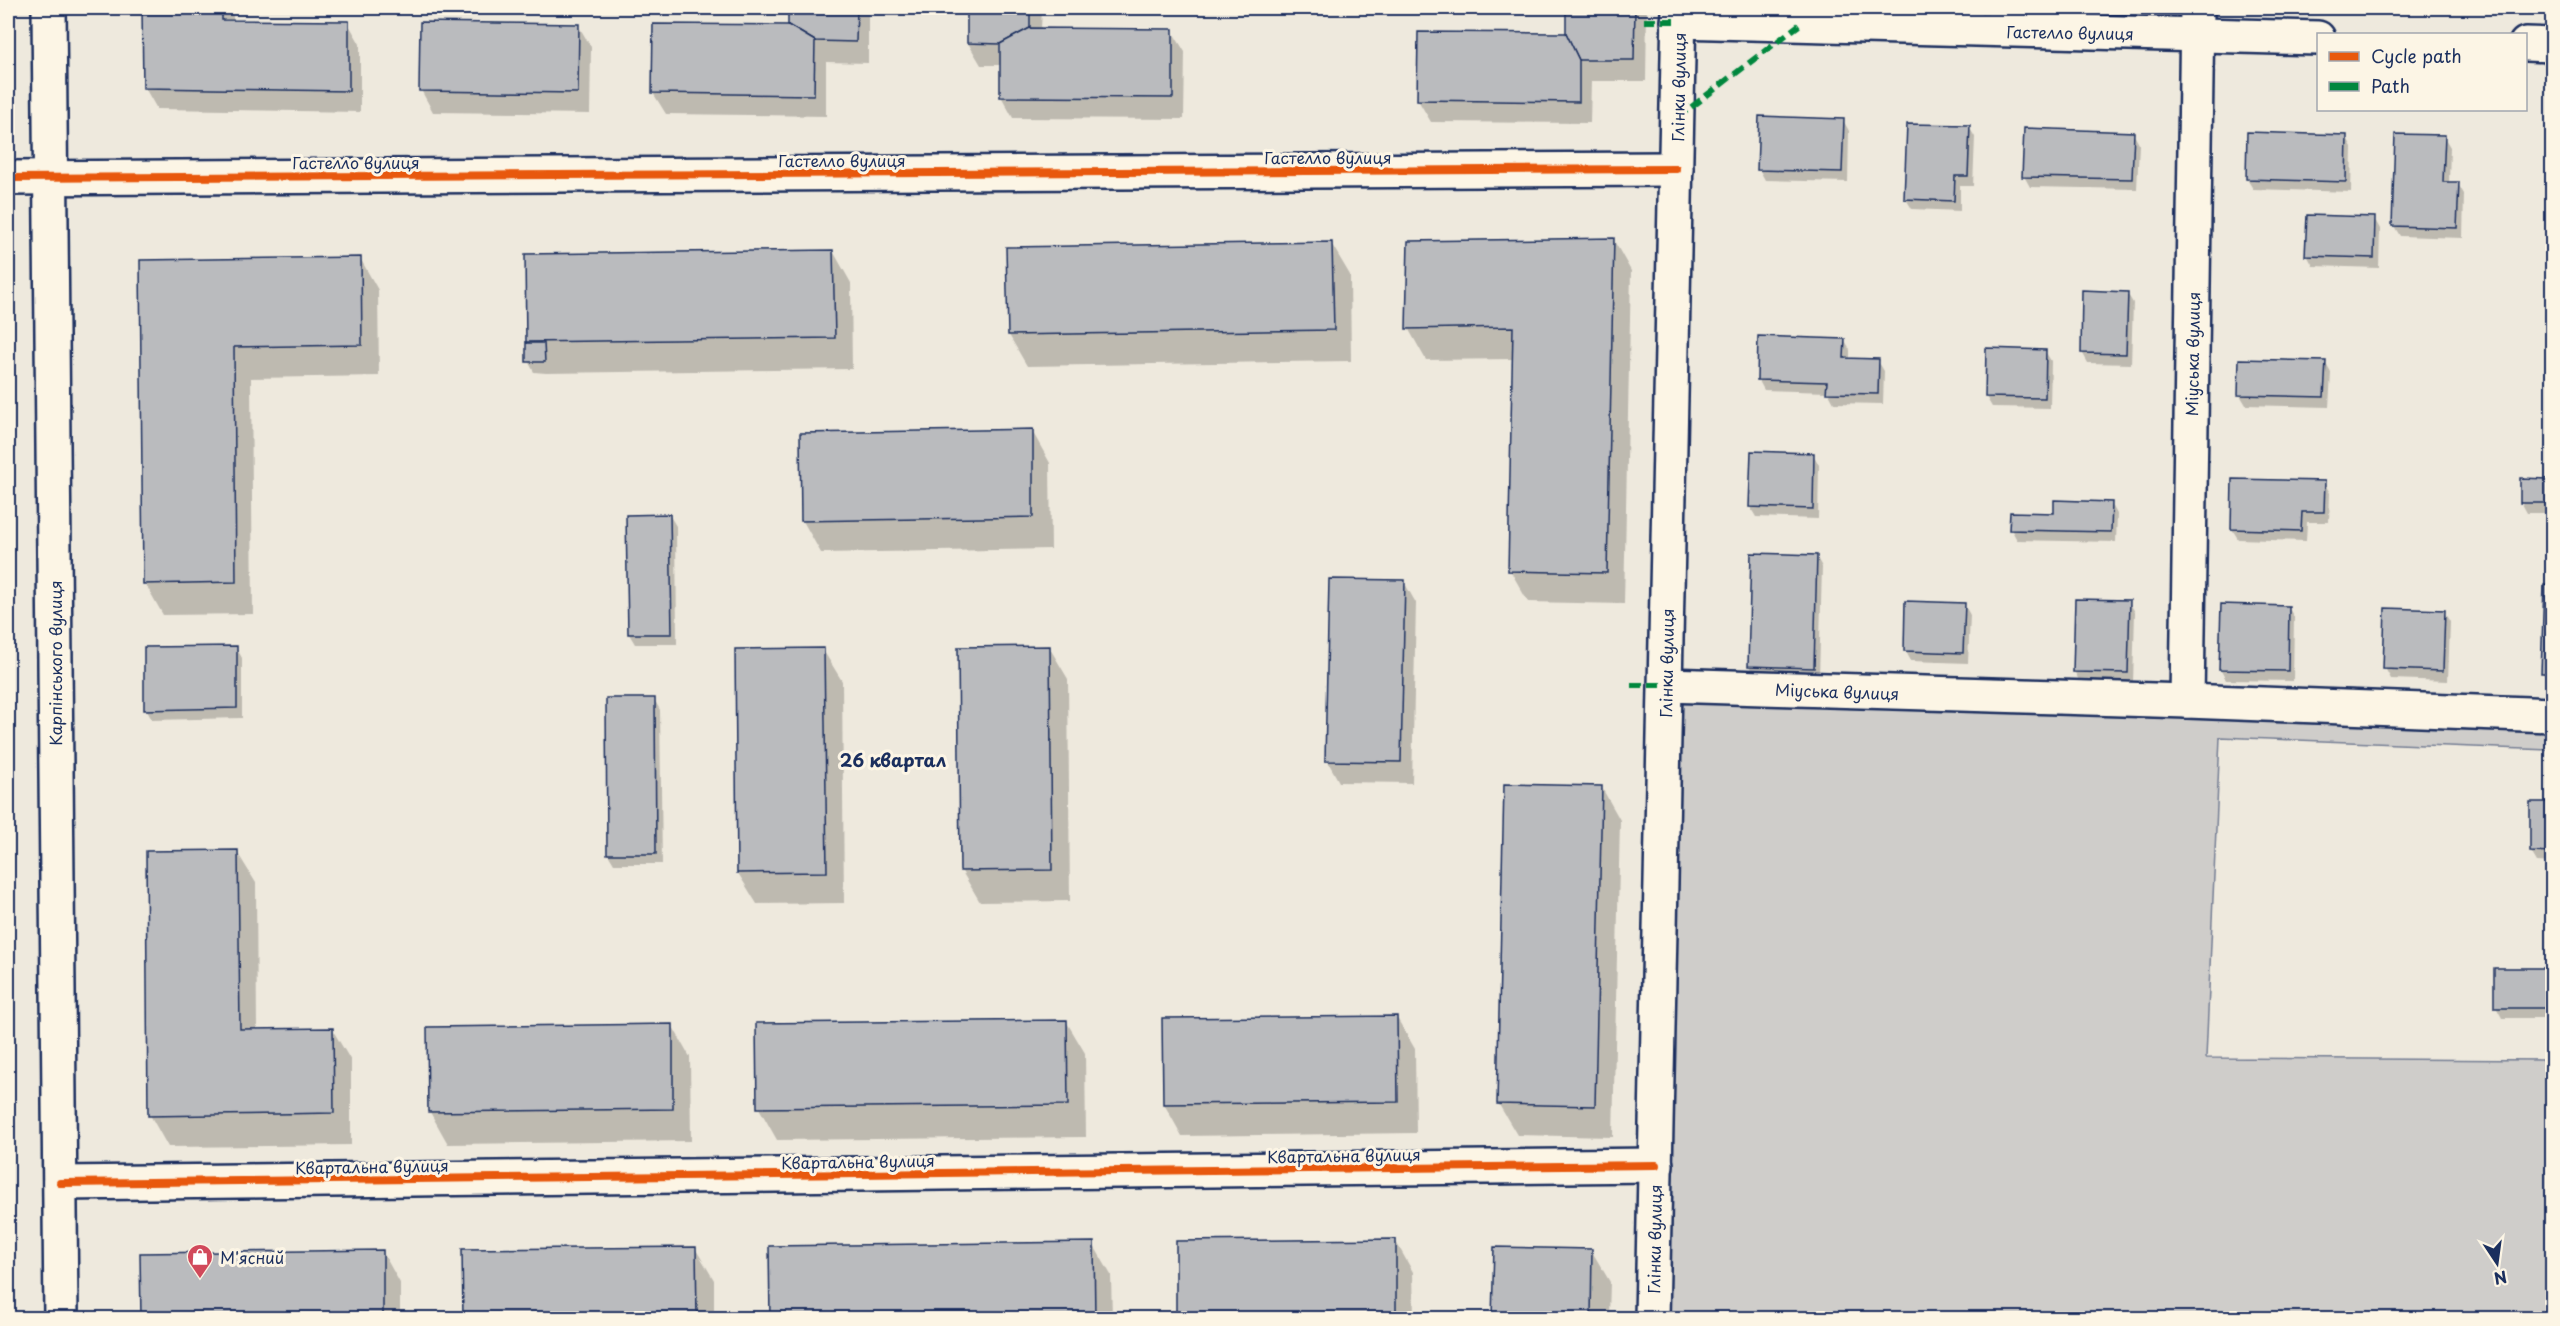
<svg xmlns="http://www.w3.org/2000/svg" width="2560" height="1326" viewBox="0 0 2560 1326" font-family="'Playpen Sans',sans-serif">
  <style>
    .green { fill: #cfcdca; stroke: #757e94; stroke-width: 1.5 }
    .shadow { fill: #0003 }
    .building { fill: #babbbe; stroke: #1b2f5e; stroke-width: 1.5 }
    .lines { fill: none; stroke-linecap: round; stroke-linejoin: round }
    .minor-casing { stroke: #1b2f5e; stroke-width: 38 }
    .minor { stroke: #fcf5e5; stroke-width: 33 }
    .quiet { stroke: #00873e; stroke-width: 6; stroke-dasharray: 12 6; stroke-linecap: butt }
    .cycleway-casing { stroke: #fcf5e5; stroke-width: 11 }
    .cycleway { stroke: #e8590c; stroke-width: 8 }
    .labels { text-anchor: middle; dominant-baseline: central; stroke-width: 6; stroke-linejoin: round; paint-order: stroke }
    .street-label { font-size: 16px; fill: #1b2f5e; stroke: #fcf5e5 }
    .poi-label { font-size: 16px; fill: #1b2f5e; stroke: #fcf5e5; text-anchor: start }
    .neighbourhood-label { font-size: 18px; font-weight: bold; fill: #1b2f5e; stroke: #fcf5e5 }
  </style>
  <rect width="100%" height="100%" fill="#eee9dd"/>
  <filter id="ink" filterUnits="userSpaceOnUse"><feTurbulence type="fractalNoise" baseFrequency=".0167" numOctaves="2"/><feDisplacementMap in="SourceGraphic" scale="12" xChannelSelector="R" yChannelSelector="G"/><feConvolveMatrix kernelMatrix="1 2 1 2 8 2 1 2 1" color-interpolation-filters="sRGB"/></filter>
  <g filter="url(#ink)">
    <!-- green -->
    <path class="green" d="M 1676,697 L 2552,725 L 2552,750 L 2220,737 L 2206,1058 L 2552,1060 L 2552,1318 L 1663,1318 Z"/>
    <!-- shadow -->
    <g class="shadow">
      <path d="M 144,8 L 233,8 L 233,21 L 348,23 L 360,44 L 360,112 L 157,109 L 145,88 Z"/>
      <path d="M 790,8 L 868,8 L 868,63 L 826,62 L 826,116 L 666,114 L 653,93 L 789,27 Z"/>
      <path d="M 969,8 L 1042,8 L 1041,29 L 1172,31 L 1185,52 L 1184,119 L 1013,118 L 1001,96 L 1001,65 L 981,65 L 968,43 Z"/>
      <path d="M 1567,8 L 1647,8 L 1646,81 L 1591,81 L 1590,123 L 1431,122 L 1418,100 L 1419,33 L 1567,34 Z"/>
      <path d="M 578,25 L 591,47 L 590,114 L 433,112 L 421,90 Z"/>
      <path d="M 1843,120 L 1849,131 L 1848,182 L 1765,180 L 1759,169 Z"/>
      <path d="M 1969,127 L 1975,137 L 1973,186 L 1960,186 L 1960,211 L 1912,209 L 1906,199 Z"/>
      <path d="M 2133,133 L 2139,144 L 2137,189 L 2030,187 L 2024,176 Z"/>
      <path d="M 2346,136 L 2352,147 L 2351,192 L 2253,189 L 2247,179 Z"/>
      <path d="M 2444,137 L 2450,147 L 2449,184 L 2458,184 L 2464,194 L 2463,238 L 2400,236 L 2394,226 Z"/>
      <path d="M 2374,218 L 2380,229 L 2379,268 L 2313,266 L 2307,255 Z"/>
      <path d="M 1613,239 L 1631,271 L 1624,604 L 1528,602 L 1510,570 L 1514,359 L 1426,360 L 1408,328 Z"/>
      <path d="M 1331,243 L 1350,275 L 1351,361 L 1027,366 L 1009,335 Z"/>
      <path d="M 833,251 L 851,283 L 852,369 L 546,373 L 534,372 L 528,361 L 530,345 L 528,342 Z"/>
      <path d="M 360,258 L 378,290 L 379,376 L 251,378 L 253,614 L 163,615 L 145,583 L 142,261 Z"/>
      <path d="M 2127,293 L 2133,303 L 2131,364 L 2088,363 L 2082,352 Z"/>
      <path d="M 1844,340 L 1850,350 L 1850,360 L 1878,361 L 1884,371 L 1883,404 L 1834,403 L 1828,392 L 1764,390 L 1758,379 Z"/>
      <path d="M 2045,351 L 2051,361 L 2050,408 L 1992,407 L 1986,397 Z"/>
      <path d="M 2325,362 L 2331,373 L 2329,407 L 2246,405 L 2240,395 Z"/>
      <path d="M 1032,431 L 1050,463 L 1051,549 L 821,553 L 803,521 Z"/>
      <path d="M 1813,454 L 1819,465 L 1818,519 L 1756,517 L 1750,507 Z"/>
      <path d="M 2522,479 L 2552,480 L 2552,513 L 2527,513 L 2521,502 Z"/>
      <path d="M 2234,480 L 2324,482 L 2330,493 L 2329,522 L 2307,522 L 2306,541 L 2238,539 L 2232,529 Z"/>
      <path d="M 2111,503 L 2117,514 L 2116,542 L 2017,540 L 2011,529 Z"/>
      <path d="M 670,516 L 676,526 L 677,644 L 635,644 L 629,634 Z"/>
      <path d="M 1816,556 L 1822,567 L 1819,678 L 1756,676 L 1750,666 Z"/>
      <path d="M 1404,582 L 1416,603 L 1412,783 L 1339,782 L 1327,760 Z"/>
      <path d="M 2545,587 L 2552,587 L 2552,683 L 2549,683 L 2543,673 Z"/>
      <path d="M 2129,602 L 2135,612 L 2133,683 L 2080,682 L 2074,671 Z"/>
      <path d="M 1964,604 L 1970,615 L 1968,663 L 1911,661 L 1905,650 Z"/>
      <path d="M 2288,607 L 2294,617 L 2293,681 L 2226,680 L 2220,669 Z"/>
      <path d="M 2444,612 L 2450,622 L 2448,681 L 2391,679 L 2385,668 Z"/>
      <path d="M 236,647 L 242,658 L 242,718 L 152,720 L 146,709 Z"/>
      <path d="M 1049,647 L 1068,679 L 1070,901 L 980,902 L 961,870 Z"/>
      <path d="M 823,650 L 842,681 L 844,903 L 757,904 L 738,873 Z"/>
      <path d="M 654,699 L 660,710 L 662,864 L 614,864 L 608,854 Z"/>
      <path d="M 1602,788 L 1620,820 L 1613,1137 L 1517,1135 L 1498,1103 Z"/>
      <path d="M 2532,804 L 2552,804 L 2552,863 L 2537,862 L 2531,852 Z"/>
      <path d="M 237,852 L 256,883 L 257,1030 L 332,1029 L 351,1061 L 351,1145 L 168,1147 L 150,1115 Z"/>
      <path d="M 2496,969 L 2552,970 L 2552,1018 L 2502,1018 L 2496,1007 Z"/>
      <path d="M 1397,1018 L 1415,1049 L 1416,1133 L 1182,1136 L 1164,1104 L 1163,1020 Z"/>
      <path d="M 1066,1021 L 1085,1053 L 1086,1137 L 777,1140 L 759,1108 L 758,1024 Z"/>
      <path d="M 672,1025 L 690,1057 L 691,1141 L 448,1144 L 430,1112 L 429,1028 Z"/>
      <path d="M 1395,1240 L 1413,1272 L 1414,1318 L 1178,1318 L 1177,1243 Z"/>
      <path d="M 1093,1244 L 1111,1275 L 1112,1318 L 772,1318 L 771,1247 Z"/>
      <path d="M 695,1248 L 714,1280 L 714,1318 L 464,1318 L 464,1251 Z"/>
      <path d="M 1495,1249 L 1591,1250 L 1610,1282 L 1609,1318 L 1494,1318 Z"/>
      <path d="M 382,1251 L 400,1283 L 400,1318 L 142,1318 L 142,1254 Z"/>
    </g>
    <!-- building -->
    <g class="building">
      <path d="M 142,8 L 222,8 L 222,20 L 349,21 L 349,91 L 143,88 Z"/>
      <path d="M 788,8 L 857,8 L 856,42 L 815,41 L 788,25 Z"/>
      <path d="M 967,8 L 1030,8 L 1030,28 L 1000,44 L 967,43 Z"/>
      <path d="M 1566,8 L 1635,8 L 1634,60 L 1579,60 L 1566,33 Z"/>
      <path d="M 420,22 L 579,24 L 578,93 L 419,91 Z"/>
      <path d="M 653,24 L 788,25 L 815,41 L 814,95 L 652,93 Z"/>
      <path d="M 1030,28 L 1173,29 L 1173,98 L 1000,97 L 1000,44 Z"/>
      <path d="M 1418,32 L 1566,33 L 1579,60 L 1579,102 L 1417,100 Z"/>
      <path d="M 1759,116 L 1844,119 L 1842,172 L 1757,170 Z"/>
      <path d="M 1907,124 L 1970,125 L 1968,176 L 1955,176 L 1954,201 L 1904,199 Z"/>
      <path d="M 2024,128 L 2134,132 L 2132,179 L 2022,177 Z"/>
      <path d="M 2247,132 L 2347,135 L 2346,182 L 2246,179 Z"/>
      <path d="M 2395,134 L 2445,135 L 2443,182 L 2459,182 L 2457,228 L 2392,226 Z"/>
      <path d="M 2307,215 L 2375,217 L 2374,258 L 2305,256 Z"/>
      <path d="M 1614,238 L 1607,573 L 1508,571 L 1513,327 L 1406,329 L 1408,241 Z"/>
      <path d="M 1332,242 L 1334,330 L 1008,335 L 1006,247 Z"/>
      <path d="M 833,250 L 835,338 L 526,342 L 525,254 Z"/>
      <path d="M 361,257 L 362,345 L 234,347 L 236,582 L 143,584 L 140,260 Z"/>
      <path d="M 2082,290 L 2128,292 L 2126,354 L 2081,353 Z"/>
      <path d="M 1758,336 L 1845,339 L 1844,358 L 1879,359 L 1878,394 L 1826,393 L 1827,382 L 1757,380 Z"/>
      <path d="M 526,343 L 544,343 L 545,362 L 526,362 Z"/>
      <path d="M 1986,348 L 2046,350 L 2045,398 L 1985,397 Z"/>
      <path d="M 2239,359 L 2326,361 L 2324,397 L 2238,395 Z"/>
      <path d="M 1033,429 L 1033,517 L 801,521 L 800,433 Z"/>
      <path d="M 1751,451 L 1814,453 L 1813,509 L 1749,507 Z"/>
      <path d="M 2520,478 L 2552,479 L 2552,503 L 2520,503 Z"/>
      <path d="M 2232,479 L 2325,481 L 2324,512 L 2302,512 L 2301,531 L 2231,529 Z"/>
      <path d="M 2054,500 L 2112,502 L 2111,532 L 2009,530 L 2010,512 L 2054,513 Z"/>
      <path d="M 670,514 L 672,634 L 628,634 L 626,515 Z"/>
      <path d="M 1751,553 L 1817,555 L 1814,668 L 1748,666 Z"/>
      <path d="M 1329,579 L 1405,580 L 1401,762 L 1325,761 Z"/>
      <path d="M 2544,585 L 2552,586 L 2552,673 L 2541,673 Z"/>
      <path d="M 2075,599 L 2130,600 L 2128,673 L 2073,672 Z"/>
      <path d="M 1905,601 L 1965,603 L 1963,653 L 1904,651 Z"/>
      <path d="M 2221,604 L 2289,606 L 2288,671 L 2219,670 Z"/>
      <path d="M 2385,608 L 2445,610 L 2443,671 L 2383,669 Z"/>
      <path d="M 237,646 L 237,708 L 144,710 L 144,647 Z"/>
      <path d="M 1050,646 L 1052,870 L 960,871 L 958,647 Z"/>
      <path d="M 824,648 L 827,872 L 737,873 L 735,649 Z"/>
      <path d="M 606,698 L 655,698 L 656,854 L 607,854 Z"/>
      <path d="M 1504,784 L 1602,786 L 1595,1106 L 1497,1104 Z"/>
      <path d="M 2530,802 L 2552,802 L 2552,853 L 2530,852 Z"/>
      <path d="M 238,850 L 240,1029 L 333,1028 L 334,1113 L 148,1116 L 146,851 Z"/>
      <rect x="2494" y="968" width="58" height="40"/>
      <path d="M 1397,1016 L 1398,1102 L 1163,1104 L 1162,1018 Z"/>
      <path d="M 1067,1020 L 1068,1105 L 757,1108 L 756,1023 Z"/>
      <path d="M 673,1024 L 673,1109 L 428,1112 L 427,1027 Z"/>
      <path d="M 1396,1239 L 1396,1318 L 1176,1318 L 1176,1241 Z"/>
      <path d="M 1094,1242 L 1095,1318 L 770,1318 L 769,1246 Z"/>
      <path d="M 696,1247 L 697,1318 L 463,1318 L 462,1249 Z"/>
      <path d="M 1494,1247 L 1592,1249 L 1591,1318 L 1492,1318 Z"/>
      <path d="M 383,1250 L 383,1318 L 141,1318 L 140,1253 Z"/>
    </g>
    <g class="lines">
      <defs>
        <g id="minor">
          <path d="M 49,8 L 61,1318"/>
          <path d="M 1678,21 L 2318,38"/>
          <path d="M 2526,44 L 2552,45"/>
          <path d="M 8,178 L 1676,169"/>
          <path d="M 1666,685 L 2187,701 L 2552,715"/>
          <path d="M 2187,701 L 2197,8"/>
          <path d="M 60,1183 L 1656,1165"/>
          <path d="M 1652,1318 L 1679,8"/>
        </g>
      </defs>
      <!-- minor casing -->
      <use href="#minor" class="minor-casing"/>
      <!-- minor -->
      <use href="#minor" class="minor"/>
      <!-- quiet -->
      <g class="quiet">
        <path d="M 1644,21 L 1678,21"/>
        <path d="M 1677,118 L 1799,25"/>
        <path d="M 1631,685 L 1666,685"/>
      </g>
      <defs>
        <g id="cycleway">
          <path d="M 8,178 L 1676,169"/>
          <path d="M 60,1183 L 1656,1165"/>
        </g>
      </defs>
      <!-- cycleway casing -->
      <use href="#cycleway" class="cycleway-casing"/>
      <!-- cycleway -->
      <use href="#cycleway" class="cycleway"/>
    </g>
  </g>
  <!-- icons -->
  <defs>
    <symbol id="shop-pin" viewBox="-11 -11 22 30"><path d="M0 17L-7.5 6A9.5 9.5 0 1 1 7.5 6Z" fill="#d1495b" stroke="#fcf5e5"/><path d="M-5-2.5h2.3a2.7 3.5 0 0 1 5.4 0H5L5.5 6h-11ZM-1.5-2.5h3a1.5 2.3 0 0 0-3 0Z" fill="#fff"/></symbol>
  </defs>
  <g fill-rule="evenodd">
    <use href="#shop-pin" x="185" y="1242" width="30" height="40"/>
  </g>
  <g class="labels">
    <!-- street labels -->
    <g class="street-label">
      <text transform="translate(2070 32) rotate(1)">Гастелло вулиця</text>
      <text transform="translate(1678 87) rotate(-89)">Глінки вулиця</text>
      <text x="1328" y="157">Гастелло вулиця</text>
      <text x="842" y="160">Гастелло вулиця</text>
      <text x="356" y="162">Гастелло вулиця</text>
      <text transform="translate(2192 354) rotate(-89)">Міуська вулиця</text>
      <text transform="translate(55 663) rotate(-90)">Карпінського вулиця</text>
      <text transform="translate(1666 663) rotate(-89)">Глінки вулиця</text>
      <text transform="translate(1837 691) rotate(2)">Міуська вулиця</text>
      <text transform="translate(1344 1155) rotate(-1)">Квартальна вулиця</text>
      <text transform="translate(858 1161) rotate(-1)">Квартальна вулиця</text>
      <text transform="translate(372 1166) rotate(-1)">Квартальна вулиця</text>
      <text transform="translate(1654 1239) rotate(-89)">Глінки вулиця</text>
    </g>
    <!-- poi labels -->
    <g class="poi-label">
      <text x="220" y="1257">М'ясний</text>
    </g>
    <!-- neighbourhood labels -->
    <g class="neighbourhood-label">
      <text x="893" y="759">26 квартал</text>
    </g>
  </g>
  <!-- margin -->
  <rect width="2560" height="1326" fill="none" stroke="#fcf5e5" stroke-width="30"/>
  <rect x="15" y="15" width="2530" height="1296" fill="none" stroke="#1b2f5e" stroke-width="2" filter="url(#ink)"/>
  <!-- legend -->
  <rect x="2317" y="33" width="210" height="78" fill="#fcf5e5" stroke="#a2a6af" stroke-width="1.5"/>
  <rect x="2329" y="52" width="30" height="9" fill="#e8590c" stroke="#a2a6af" stroke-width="1.5"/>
  <text x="2371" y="63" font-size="18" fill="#1b2f5e">Cycle path</text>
  <rect x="2329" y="82" width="30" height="9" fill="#00873e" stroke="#a2a6af" stroke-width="1.5"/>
  <text x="2371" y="93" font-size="18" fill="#1b2f5e">Path</text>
  <!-- north arrow -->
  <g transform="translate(2497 1263) rotate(167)" stroke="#fcf5e5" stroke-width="4.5" paint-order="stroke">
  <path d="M0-4.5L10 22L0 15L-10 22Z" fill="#1b2f5e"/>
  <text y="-9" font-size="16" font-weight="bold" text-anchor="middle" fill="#1b2f5e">N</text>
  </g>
</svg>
